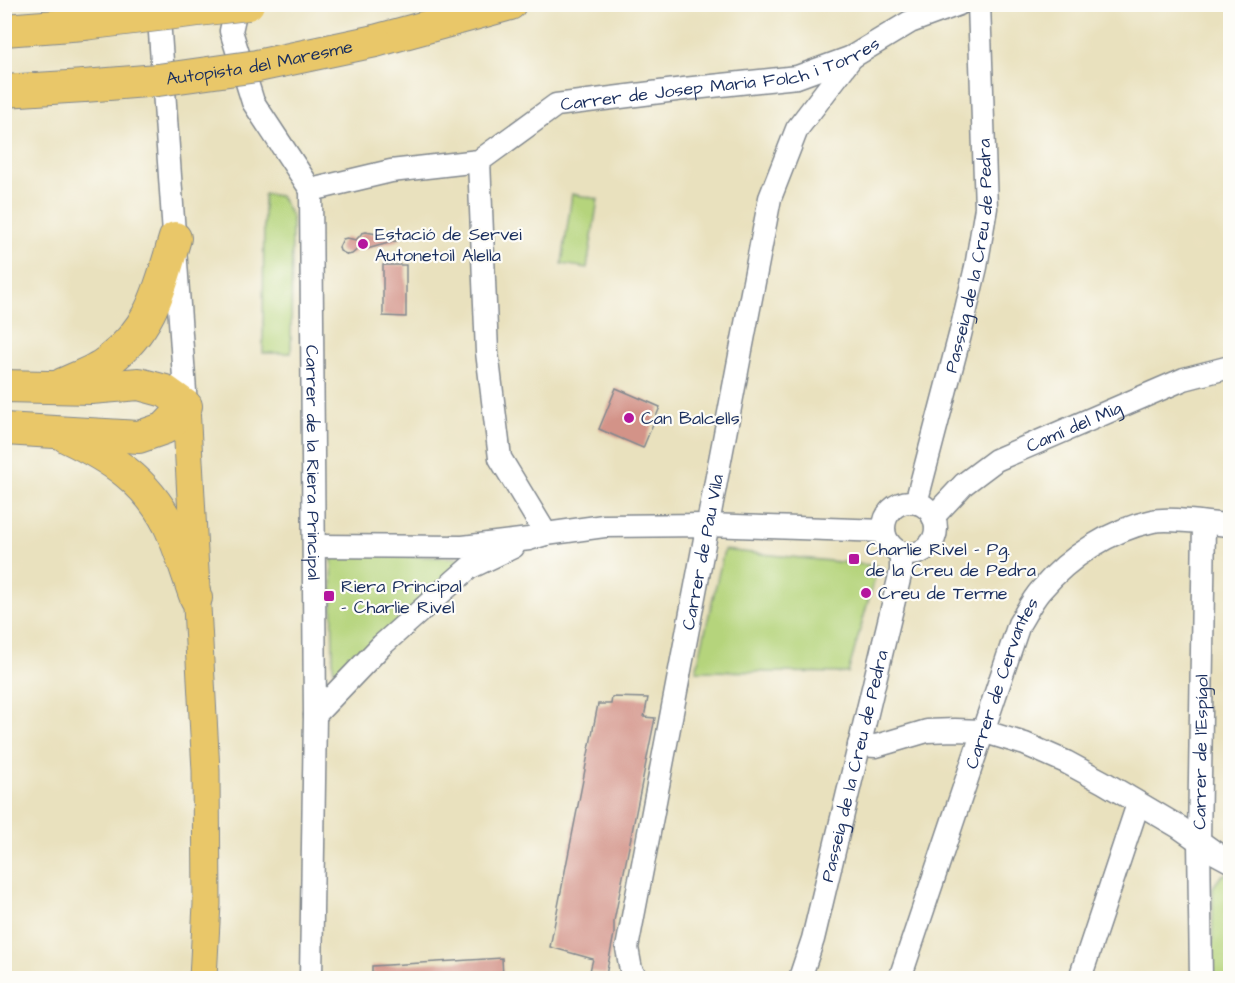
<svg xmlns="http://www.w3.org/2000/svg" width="1235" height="983" viewBox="0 0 1235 983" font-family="'Architects Daughter',sans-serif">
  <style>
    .green { fill: #b5d47b; stroke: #68826c; stroke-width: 1.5 }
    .building { fill: #d39388 }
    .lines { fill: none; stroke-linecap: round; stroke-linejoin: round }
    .minor-casing { stroke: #82888e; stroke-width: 25 }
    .major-casing { stroke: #82888e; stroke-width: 29 }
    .highway-casing { stroke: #82888e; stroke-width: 34 }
    .minor { stroke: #fff; stroke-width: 22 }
    .major { stroke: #e9c769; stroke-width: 27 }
    .highway { stroke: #e9c769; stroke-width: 32 }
    .highway-bridge-casing { stroke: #82888e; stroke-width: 34; stroke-linecap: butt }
    .highway-bridge { stroke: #e9c769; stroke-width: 32 }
    .poi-dot { fill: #b5179e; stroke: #fdfcf7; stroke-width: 2 }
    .labels { text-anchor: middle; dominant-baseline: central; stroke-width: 4.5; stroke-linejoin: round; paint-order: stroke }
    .street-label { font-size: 18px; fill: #1b2f5e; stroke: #fdfcf7 }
    .poi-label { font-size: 18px; fill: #1b2f5e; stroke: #fdfcf7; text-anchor: start }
  </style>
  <rect width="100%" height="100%" fill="#fdfcf7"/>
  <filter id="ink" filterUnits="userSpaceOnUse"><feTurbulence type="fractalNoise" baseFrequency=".0167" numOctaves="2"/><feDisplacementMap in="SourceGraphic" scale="12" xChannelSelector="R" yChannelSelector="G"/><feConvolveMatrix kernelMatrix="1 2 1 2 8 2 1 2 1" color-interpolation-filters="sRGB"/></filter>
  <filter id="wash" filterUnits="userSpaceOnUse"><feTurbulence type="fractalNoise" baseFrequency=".008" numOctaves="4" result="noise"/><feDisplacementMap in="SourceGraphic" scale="24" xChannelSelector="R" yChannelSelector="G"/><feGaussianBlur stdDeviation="1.35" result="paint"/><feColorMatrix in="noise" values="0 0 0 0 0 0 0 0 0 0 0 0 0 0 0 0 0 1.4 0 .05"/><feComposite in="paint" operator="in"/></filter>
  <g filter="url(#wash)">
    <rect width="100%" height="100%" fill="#e9e1be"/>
    <!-- green -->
    <g class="green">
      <path d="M 264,194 L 280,196 L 292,217 L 291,353 L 263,353 Z"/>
      <path d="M 572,194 L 598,199 L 587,268 L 562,264 Z"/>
      <path d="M 724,550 L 878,566 L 848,673 L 696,671 Z"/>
      <path d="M 332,553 L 461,558 L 462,564 L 342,671 L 334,670 L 333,666 Z"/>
      <path d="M 1227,874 L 1230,875 L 1230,978 L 1212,978 L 1213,887 L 1221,876 Z"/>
    </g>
    <g id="blocks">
      <!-- building -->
      <g class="building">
        <path d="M 366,232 L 403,239 L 367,249 L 359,248 L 352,254 L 348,255 L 340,251 L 339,247 L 343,239 L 347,238 L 356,240 L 362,233 Z"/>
        <path d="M 383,265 L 406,265 L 406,317 L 383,316 Z"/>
        <path d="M 616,388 L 660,407 L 643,448 L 599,429 Z"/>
        <path d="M 612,697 L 648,698 L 644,717 L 655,718 L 614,921 L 614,934 L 606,975 L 590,971 L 593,959 L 550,947 L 598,704 L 611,704 Z"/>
        <path d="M 502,958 L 503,978 L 372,978 L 372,966 Z"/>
      </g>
    </g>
  </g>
  <g filter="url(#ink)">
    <use href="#blocks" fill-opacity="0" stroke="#82888e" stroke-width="1.5"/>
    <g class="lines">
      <defs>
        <g id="minor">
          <path d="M 158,4 L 186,406"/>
          <path id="s1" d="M 237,4 L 231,31 L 253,102 L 311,190 L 315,715 L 311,978"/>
          <path d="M 479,161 L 487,352 L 500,458 L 546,534"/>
          <path id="s2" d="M 311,190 L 391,171 L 479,161 L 556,105 L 684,89 L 797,77 L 852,57 L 910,22 L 959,4"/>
          <circle cx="910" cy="528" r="26"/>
          <path id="s3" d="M 916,503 L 960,335 L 976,267 L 986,208 L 979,4"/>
          <path id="s4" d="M 933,517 L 964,484 L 996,460 L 1184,379 L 1230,367"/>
          <path d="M 315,546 L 463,547 L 529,539 L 546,534 L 604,526 L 708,525 L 884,531"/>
          <path d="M 315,715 L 382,645 L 469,568 L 513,547"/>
          <path d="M 859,745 L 876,746 L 927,731 L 955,730 L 982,731 L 1025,744 L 1066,762 L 1103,782 L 1179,827 L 1217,854 L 1230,861"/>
          <path id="s5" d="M 636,978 L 631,970 L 627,948 L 770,198 L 797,129 L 852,57"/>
          <path id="s6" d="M 800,978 L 813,939 L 901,571 L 901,553"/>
          <path id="s7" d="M 900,978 L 1019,624 C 1026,613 1032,600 1041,590 C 1069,557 1110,530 1153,521 C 1170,517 1210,524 1230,525"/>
          <path d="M 1080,978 L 1138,804"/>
          <path id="s8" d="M 1201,978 L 1199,842 L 1204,524"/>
        </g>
        <path id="major" d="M 186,406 L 206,771 L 207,904 L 203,978"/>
        <g id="highway">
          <path d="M 4,30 L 84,24"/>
          <path d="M 375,41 L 510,4"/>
          <path d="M 4,91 L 84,86"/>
          <path d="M 63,384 C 78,377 96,371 108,361 C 152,328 160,288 175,238"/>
          <path d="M 4,386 L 91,388 L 139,384 L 165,391 L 186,406 L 165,428 L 139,437 L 4,429"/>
          <path d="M 67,437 C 111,458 146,480 169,525 C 180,548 187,574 196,598"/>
        </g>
      </defs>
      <!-- minor casing -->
      <use href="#minor" class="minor-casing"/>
      <!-- major casing -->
      <use href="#major" class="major-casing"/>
      <!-- highway casing -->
      <use href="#highway" class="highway-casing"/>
      <!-- minor -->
      <use href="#minor" class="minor"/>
      <!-- major -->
      <use href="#major" class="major"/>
      <!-- highway -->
      <use href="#highway" class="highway"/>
      <defs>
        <g id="highway-bridge">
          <path d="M 84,24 L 248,4"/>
          <path id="s9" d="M 84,86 L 158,80 L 257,66 L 375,41"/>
        </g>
      </defs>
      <!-- highway-bridge casing -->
      <use href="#highway-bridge" class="highway-bridge-casing"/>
      <!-- highway-bridge -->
      <use href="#highway-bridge" class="highway-bridge"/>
    </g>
  </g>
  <!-- markers -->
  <g class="poi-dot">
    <circle cx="363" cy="244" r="6"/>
    <circle cx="629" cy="418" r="6"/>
    <rect x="848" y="553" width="12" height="12" rx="3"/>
    <circle cx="866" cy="593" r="6"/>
    <rect x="323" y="590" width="12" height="12" rx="3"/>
  </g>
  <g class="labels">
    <!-- street labels -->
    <g class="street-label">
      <text stroke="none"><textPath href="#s9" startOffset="177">Autopista del Maresme</textPath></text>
      <text stroke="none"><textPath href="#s2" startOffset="434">Carrer de Josep Maria Folch i Torres</textPath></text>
      <text stroke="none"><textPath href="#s3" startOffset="254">Passeig de la Creu de Pedra</textPath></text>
      <text stroke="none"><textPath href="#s4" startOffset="170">Camí del Mig</textPath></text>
      <text stroke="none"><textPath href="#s1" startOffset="480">Carrer de la Riera Principal</textPath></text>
      <text stroke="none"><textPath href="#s5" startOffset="435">Carrer de Pau Vila</textPath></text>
      <text stroke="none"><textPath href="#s7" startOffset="312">Carrer de Cervantes</textPath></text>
      <text stroke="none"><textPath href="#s8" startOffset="226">Carrer de l'Espígol</textPath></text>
      <text stroke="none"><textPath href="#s6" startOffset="219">Passeig de la Creu de Pedra</textPath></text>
    </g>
    <!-- poi labels -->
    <g class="poi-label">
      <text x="375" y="234">Estació de Servei<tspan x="375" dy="21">Autonetoil Alella</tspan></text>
      <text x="641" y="418">Can Balcells</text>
      <text x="866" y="549">Charlie Rivel - Pg.<tspan x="866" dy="21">de la Creu de Pedra</tspan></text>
      <text x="341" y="586">Riera Principal<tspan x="341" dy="21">- Charlie Rivel</tspan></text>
      <text x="878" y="593">Creu de Terme</text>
    </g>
  </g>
  <!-- margin -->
  <rect width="1235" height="983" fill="none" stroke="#fdfcf7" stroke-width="24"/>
</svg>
